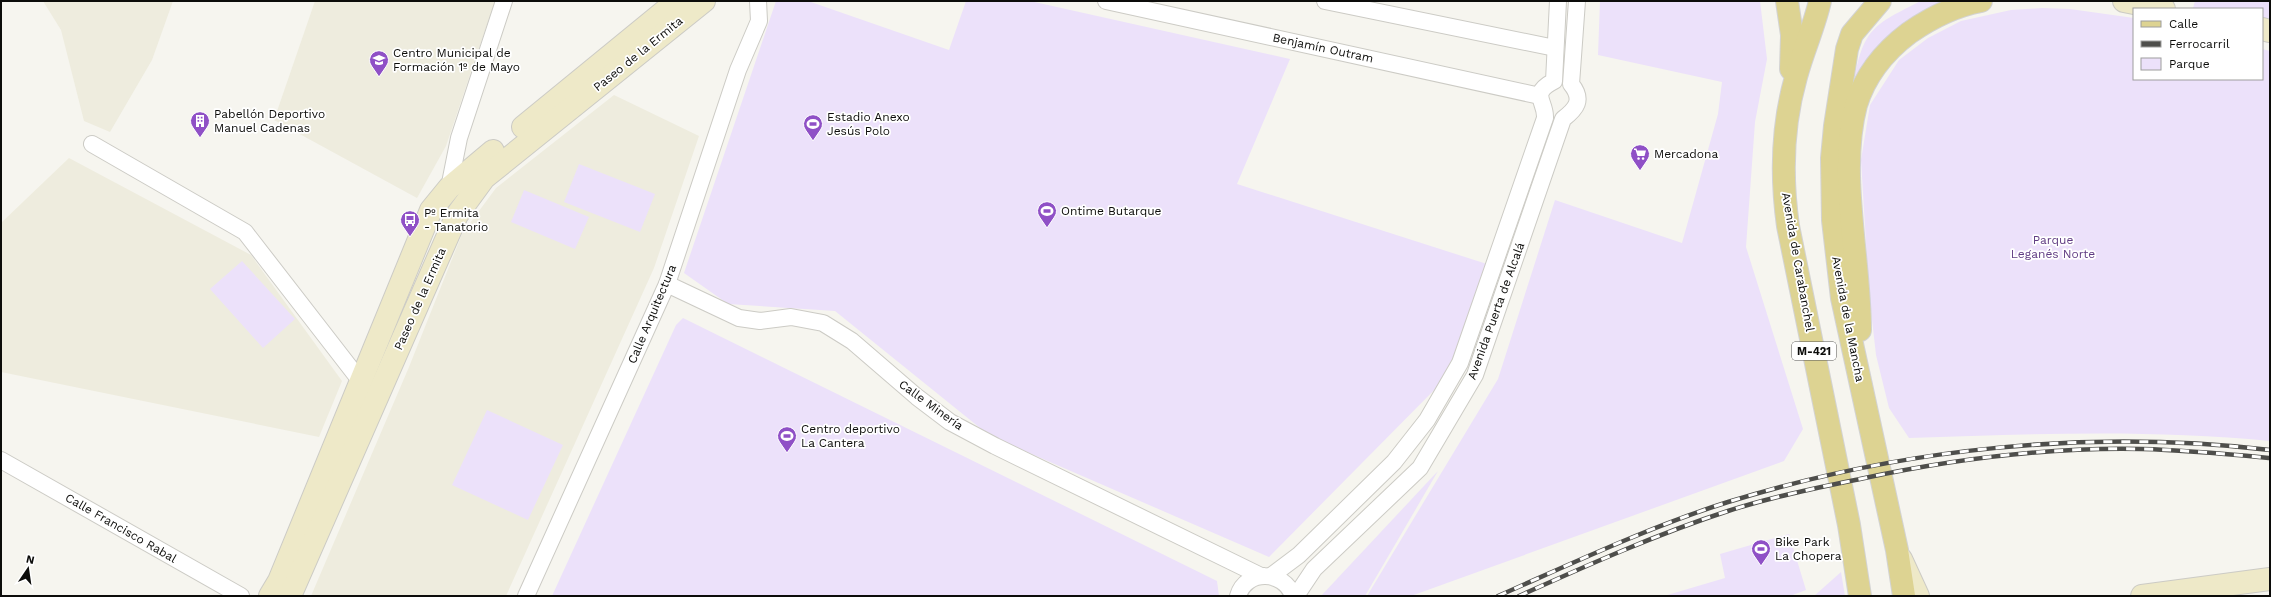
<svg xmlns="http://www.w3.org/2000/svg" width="2271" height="597" viewBox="0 0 2271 597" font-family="'Work Sans',sans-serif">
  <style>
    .built { fill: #eeecde }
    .green { fill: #ece1fa }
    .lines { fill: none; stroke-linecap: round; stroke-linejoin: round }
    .street-casing { stroke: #cccbc5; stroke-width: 18 }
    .secondary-casing { stroke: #cccbc5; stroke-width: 24 }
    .primary-casing { stroke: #d3d3d3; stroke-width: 24 }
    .street { stroke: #fff; stroke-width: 16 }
    .secondary { stroke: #eee9c8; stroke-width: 22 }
    .primary { stroke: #ddd392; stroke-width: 22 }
    .rail-casing { stroke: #4e4e4b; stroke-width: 4.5 }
    .rail { stroke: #fff; stroke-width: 3; stroke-dasharray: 9; stroke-linecap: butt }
    .labels { text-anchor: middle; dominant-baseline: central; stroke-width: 3.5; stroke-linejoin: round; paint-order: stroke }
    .shield { fill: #fff; stroke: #555554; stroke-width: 1 }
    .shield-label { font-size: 11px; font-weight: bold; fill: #0c0c0a }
    .street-label { font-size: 12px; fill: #0c0c0a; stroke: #fff }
    .poi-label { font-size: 12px; fill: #0c0c0a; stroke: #fff; text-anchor: start }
    .park-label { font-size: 12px; fill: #603c83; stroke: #fff }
  </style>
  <rect width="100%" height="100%" fill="#f6f5ef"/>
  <!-- built -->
  <g class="built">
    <path d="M 43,1 L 173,1 L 152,60 L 110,132 L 84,121 L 61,30 Z"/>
    <path d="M 315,1 L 495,1 L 446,146 L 417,198 L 274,120 Z"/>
    <path d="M 614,95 L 699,136 L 654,268 L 506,596 L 311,596 L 409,367 L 462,234 L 496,188 Z"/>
    <path d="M 69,158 L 251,255 L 342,381 L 319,437 L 1,372 L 1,223 Z"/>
  </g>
  <!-- green -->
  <g class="green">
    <path d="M 776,1 L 808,1 L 949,50 L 966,1 L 1030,1 L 1290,59 L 1237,184 L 1490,265 L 1452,372 L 1269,557 L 990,436 L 835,311 L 728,304 L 684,273 Z"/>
    <path d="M 1600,1 L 1760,1 L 1767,59 L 1755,122 L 1746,247 L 1803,429 L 1784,461 L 1411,596 L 1367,596 L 1498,379 L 1555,200 L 1682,243 L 1718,114 L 1722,82 L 1598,55 Z"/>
    <path d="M 1921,1 L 1956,1 L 1854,82 C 1863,28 1875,24 1921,1 Z"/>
    <path d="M 2195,1 L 2270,1 L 2270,23 L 2262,22 L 2262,9 L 2199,9 L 2193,8 Z"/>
    <path d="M 2042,8 L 2070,9 L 2134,18 L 2134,79 L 2262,79 L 2262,49 L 2270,51 L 2270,441 C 2150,429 2029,434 1909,438 L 1889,408 L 1876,355 L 1869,293 L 1861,160 L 1870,105 L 1899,60 L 1928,38 L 1961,21 L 2011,10 Z"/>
    <path d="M 579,164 L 655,194 L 640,232 L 564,202 Z"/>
    <path d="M 524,190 L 589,217 L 575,249 L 511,222 Z"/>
    <path d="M 242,261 L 295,319 L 263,348 L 210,289 Z"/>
    <path d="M 683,318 L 1217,581 L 1219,596 L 552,596 L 676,325 Z"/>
    <path d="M 487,410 L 563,445 L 528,520 L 452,485 Z"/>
    <path d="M 1438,471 L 1365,596 L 1321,596 Z"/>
    <path d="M 1789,534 L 1806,590 L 1790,596 L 1664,596 L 1725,578 L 1720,554 Z"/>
    <path d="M 1841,572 L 1845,596 L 1814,596 Z"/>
  </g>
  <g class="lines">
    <defs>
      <g id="street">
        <path d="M 1106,1 L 1540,96"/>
        <path d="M 1325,1 L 1555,48"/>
        <path d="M 92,144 L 245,232 L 362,383"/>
        <path d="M 449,188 L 459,138 L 504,1"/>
        <path d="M 667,284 L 739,318 L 760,321 L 791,317 L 823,323 L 852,341 L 917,397 L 950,422 L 995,446 L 1261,576"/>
        <path d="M 1,460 L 241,596"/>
        <path d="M 1271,576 L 1299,555 L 1394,462 L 1427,420 L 1460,363 L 1545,118 C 1546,101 1529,94 1554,81 L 1558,1"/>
        <path d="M 526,596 L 667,284 L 738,70 L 759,21 L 758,1"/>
        <path d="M 1238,596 C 1246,569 1284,570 1293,596"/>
        <path d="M 1296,596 L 1314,569 L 1420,468 L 1475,375 L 1563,119 C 1576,109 1584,100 1571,84 L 1577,1"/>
      </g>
      <g id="secondary">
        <path d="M 2124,1 L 2164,9"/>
        <path d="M 2262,29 L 2270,31"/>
        <path d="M 523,127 L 677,1"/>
        <path d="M 1901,559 L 1918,596"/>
        <path d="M 270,596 L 279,581 L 431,210 L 449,188 L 493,151"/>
        <path d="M 290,596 L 457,215 L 484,178 L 704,1"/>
        <path d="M 2142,596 L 2270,579"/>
      </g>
      <g id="primary">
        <path d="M 1787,1 L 1792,35 L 1791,69"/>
        <path d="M 1820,1 C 1814,27 1803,51 1796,77 C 1782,126 1781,176 1788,226 L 1849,525 L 1860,596"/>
        <path d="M 1880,1 L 1852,34 L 1847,49 L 1835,126 L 1832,158 L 1833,220 L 1842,298 L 1897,550 L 1904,596"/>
        <path d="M 1860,330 C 1860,259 1838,173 1856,105 C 1865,76 1885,51 1909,33 C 1932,17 1954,6 1981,1"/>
      </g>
    </defs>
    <!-- street casing -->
    <use href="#street" class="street-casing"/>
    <!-- secondary casing -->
    <use href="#secondary" class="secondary-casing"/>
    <!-- primary casing -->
    <use href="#primary" class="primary-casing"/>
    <!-- street -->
    <use href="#street" class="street"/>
    <!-- secondary -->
    <use href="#secondary" class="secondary"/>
    <!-- primary -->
    <use href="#primary" class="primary"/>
    <defs>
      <g id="rail">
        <path d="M 1498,596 C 1573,563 1649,527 1728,502 C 1903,448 2088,429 2270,450"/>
        <path d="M 1519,596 C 1588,565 1657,534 1728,511 C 1771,497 1816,488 1860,479 C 1953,459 2047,447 2142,449 C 2185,450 2227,454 2270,458"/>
      </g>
    </defs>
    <!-- rail casing -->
    <use href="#rail" class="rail-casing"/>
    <!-- rail -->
    <use href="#rail" class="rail"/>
  </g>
  <!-- icons -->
  <defs>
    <symbol id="university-pin" viewBox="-11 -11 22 30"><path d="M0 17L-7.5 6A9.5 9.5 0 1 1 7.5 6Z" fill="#8f50c6" stroke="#fff"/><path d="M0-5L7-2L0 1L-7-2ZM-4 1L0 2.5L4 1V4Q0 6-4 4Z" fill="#fff"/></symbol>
    <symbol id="building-pin" viewBox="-11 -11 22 30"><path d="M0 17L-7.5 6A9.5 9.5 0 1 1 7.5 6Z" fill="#8f50c6" stroke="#fff"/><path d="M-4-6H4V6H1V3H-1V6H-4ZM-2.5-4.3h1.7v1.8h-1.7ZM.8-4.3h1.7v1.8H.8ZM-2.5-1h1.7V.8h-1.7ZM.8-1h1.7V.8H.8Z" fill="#fff"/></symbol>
    <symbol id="stadium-pin" viewBox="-11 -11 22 30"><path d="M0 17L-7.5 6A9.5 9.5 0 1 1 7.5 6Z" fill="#8f50c6" stroke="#fff"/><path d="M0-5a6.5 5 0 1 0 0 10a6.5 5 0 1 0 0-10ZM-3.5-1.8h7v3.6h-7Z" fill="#fff"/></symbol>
    <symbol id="supermarket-pin" viewBox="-11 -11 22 30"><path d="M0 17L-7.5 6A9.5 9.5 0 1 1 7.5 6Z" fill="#8f50c6" stroke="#fff"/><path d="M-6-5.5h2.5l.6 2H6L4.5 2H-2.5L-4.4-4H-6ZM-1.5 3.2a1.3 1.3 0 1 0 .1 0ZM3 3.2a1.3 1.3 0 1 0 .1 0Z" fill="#fff"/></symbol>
    <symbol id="bus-pin" viewBox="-11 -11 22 30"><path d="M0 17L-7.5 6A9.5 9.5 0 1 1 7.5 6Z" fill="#8f50c6" stroke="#fff"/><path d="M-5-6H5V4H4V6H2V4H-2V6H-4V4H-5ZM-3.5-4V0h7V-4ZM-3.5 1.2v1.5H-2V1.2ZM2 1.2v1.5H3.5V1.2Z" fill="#fff"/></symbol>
  </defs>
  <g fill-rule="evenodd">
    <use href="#university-pin" x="368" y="49" width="22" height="30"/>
    <use href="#building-pin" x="189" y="110" width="22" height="30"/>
    <use href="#stadium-pin" x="802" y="113" width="22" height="30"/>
    <use href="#supermarket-pin" x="1629" y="143" width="22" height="30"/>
    <use href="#stadium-pin" x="1036" y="200" width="22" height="30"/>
    <use href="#bus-pin" x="399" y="209" width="22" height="30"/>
    <use href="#stadium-pin" x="776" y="425" width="22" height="30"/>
    <use href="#stadium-pin" x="1750" y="538" width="22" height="30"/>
  </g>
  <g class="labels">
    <!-- shield labels -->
    <rect class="shield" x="1792" y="342" width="44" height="18" rx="3"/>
    <g class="shield-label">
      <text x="1814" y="351">M-421</text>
    </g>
    <!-- street labels -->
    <g class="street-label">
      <text transform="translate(1323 48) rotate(12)">Benjamín Outram</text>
      <text transform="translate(638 54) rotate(-39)">Paseo de la Ermita</text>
      <text transform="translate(1798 262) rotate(80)">Avenida de Carabanchel</text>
      <text transform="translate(420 299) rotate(-66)">Paseo de la Ermita</text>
      <text transform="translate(1496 311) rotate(-70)">Avenida Puerta de Alcalá</text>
      <text transform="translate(652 314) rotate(-67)">Calle Arquitectura</text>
      <text transform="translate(1848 319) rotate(79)">Avenida de la Mancha</text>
      <text transform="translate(931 405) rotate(36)">Calle Minería</text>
      <text transform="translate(121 528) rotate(30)">Calle Francisco Rabal</text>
    </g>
    <!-- poi labels -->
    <g class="poi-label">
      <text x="393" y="53">Centro Municipal de<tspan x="393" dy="14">Formación 1º de Mayo</tspan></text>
      <text x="214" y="114">Pabellón Deportivo<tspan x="214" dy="14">Manuel Cadenas</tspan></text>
      <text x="827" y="117">Estadio Anexo<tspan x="827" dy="14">Jesús Polo</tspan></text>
      <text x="1654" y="154">Mercadona</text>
      <text x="1061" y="211">Ontime Butarque</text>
      <text x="424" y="213">Pº Ermita<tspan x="424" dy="14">- Tanatorio</tspan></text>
      <text x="801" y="429">Centro deportivo<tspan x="801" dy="14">La Cantera</tspan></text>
      <text x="1775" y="542">Bike Park<tspan x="1775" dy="14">La Chopera</tspan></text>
    </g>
    <!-- park labels -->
    <g class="park-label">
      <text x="2053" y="240">Parque<tspan x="2053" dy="14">Leganés Norte</tspan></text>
    </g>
  </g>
  <!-- border -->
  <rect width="2271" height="597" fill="none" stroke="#0c0c0a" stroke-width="4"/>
  <!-- legend -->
  <rect x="2133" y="8" width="130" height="72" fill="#ffffff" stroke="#9e9e9d"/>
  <rect x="2141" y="21" width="20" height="6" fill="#ddd392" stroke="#9e9e9d"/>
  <text x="2169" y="28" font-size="12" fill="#0c0c0a">Calle</text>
  <rect x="2141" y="41" width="20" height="6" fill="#4e4e4b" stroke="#9e9e9d"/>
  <text x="2169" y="48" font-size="12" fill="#0c0c0a">Ferrocarril</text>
  <rect x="2141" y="58" width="20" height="12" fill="#ece1fa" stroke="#9e9e9d"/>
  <text x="2169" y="68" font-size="12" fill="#0c0c0a">Parque</text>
  <!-- north arrow -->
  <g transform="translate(28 569) rotate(13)" stroke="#ffffff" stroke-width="3" paint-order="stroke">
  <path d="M0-3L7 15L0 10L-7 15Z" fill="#0c0c0a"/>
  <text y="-6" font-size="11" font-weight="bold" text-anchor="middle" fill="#0c0c0a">N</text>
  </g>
</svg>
